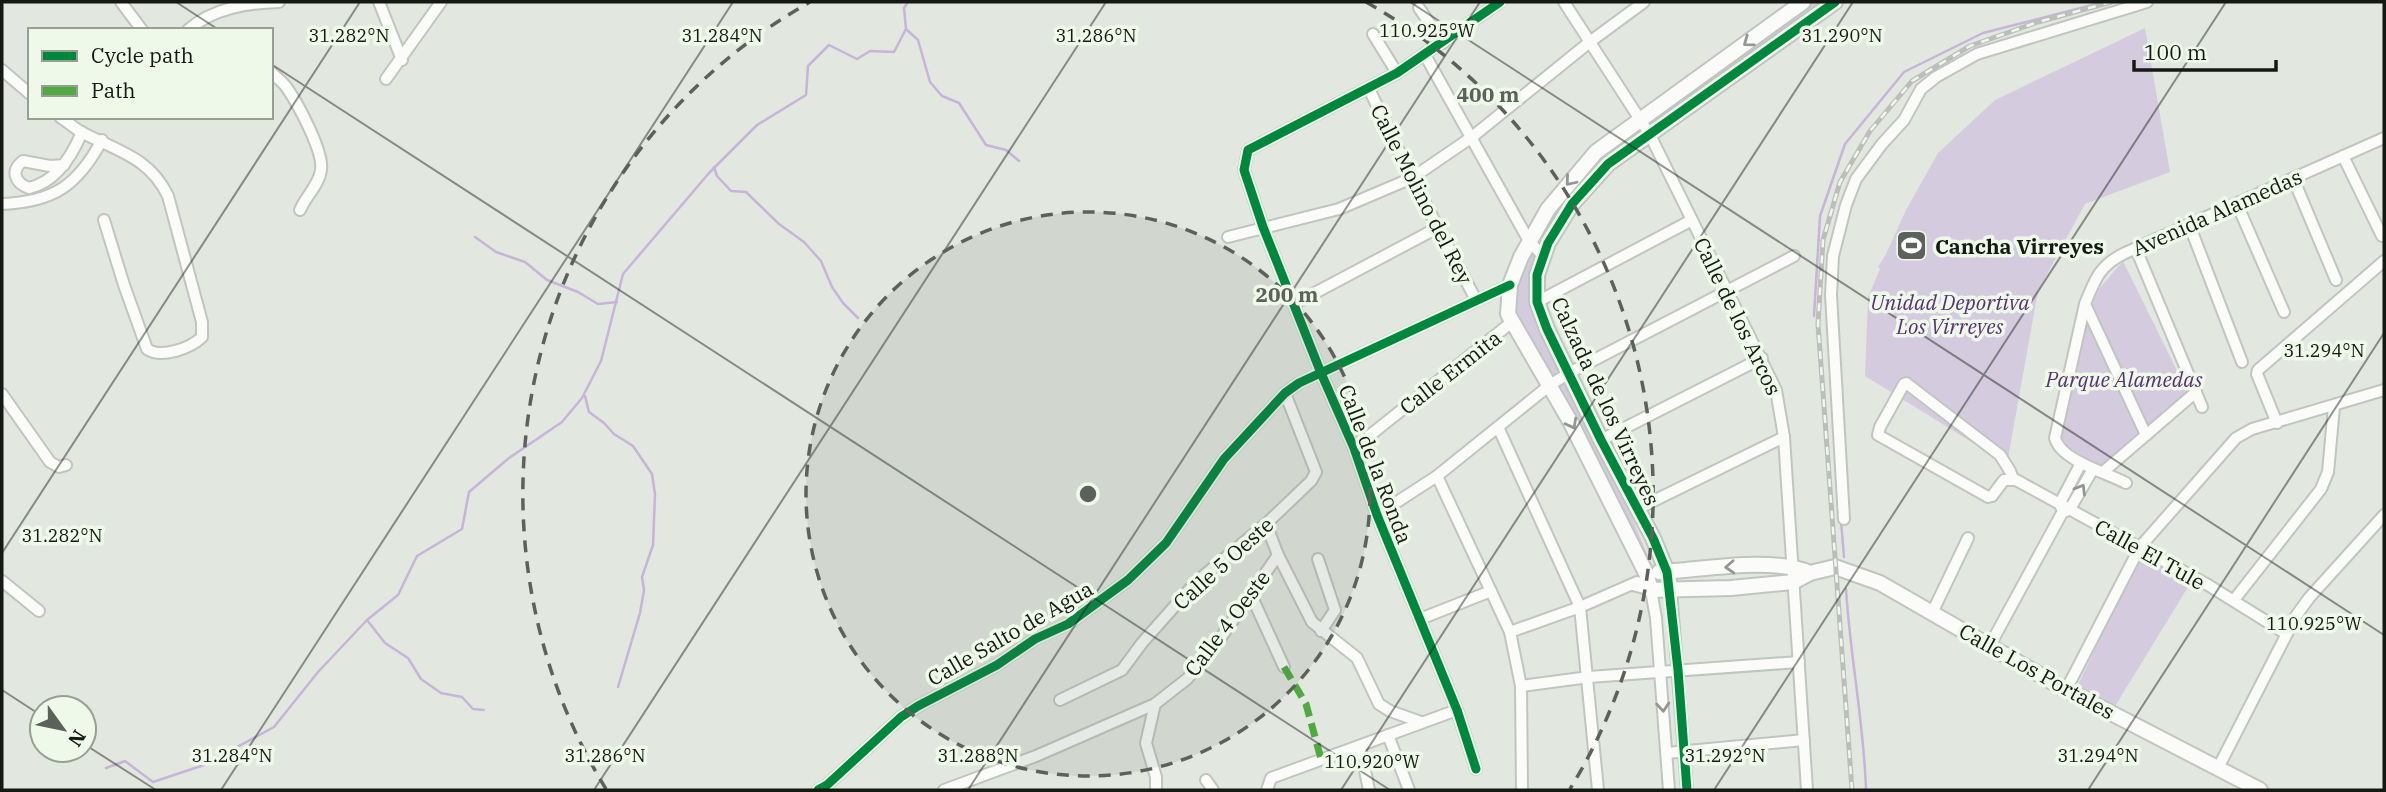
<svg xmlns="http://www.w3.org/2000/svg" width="2386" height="792" viewBox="0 0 2386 792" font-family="'IBM Plex Serif',serif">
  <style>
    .green { fill: #d4ccde }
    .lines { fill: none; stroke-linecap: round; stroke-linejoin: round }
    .stream { stroke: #c7b4d8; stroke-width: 2.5 }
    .minor-casing { stroke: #c1c5bf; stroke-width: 14 }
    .tertiary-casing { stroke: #c1c5bf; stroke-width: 18 }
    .minor { stroke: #fbfcfa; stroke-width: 10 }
    .tertiary { stroke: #fbfcfa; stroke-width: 14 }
    .rail-casing { stroke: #bcbebb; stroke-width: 5 }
    .rail { stroke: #eef9e9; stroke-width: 2.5; stroke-dasharray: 8; stroke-linecap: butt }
    .quiet { stroke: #51a942; stroke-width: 7; stroke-dasharray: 14 7; stroke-linecap: butt }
    .cycleway-casing { stroke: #eef9e9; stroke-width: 13 }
    .cycleway { stroke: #00873e; stroke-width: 9 }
    .oneway { stroke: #949692 }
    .ticks { fill: none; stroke: #151913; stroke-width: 2; stroke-opacity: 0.45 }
    .ring { fill: none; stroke: #5d615b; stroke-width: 3.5; stroke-dasharray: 12 9 }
    .labels { text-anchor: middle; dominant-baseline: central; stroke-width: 7; stroke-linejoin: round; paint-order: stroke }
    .street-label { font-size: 21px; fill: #151913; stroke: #eef9e9 }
    .poi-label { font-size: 21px; font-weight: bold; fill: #151913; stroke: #eef9e9; text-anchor: start }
    .park-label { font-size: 21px; font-style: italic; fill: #583174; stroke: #eef9e9 }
    .ticks-label { font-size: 18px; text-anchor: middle; fill: #151913; stroke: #eef9e9; stroke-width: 7; stroke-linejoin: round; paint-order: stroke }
    .centre { fill: #5d615b; stroke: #eef9e9; stroke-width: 3.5 }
    .ring-label { font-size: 21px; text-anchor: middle; font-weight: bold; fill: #5d615b; stroke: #eef9e9; stroke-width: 7; stroke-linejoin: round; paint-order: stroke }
  </style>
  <rect width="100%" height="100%" fill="#e2e8e0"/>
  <!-- green -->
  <g class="green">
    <path d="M 1799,2 L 1833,2 L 1648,135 L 1638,122 Z"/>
    <path d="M 2145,28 L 2170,172 L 2085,204 L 2038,291 L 2007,464 L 1865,376 L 1868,297 L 1880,269 L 1878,267 L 1886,254 L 1906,210 L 1938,153 L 1995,100 Z"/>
    <path d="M 1635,124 L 1645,137 L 1607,164 L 1545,246 L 1533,308 L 1595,444 L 1631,516 L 1661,586 L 1648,588 L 1551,390 L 1512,329 L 1513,268 L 1543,210 Z"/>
    <path d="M 2123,261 L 2188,393 L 2101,467 L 2058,441 L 2085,322 L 2099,289 Z"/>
    <path d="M 2141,553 L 2191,582 L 2114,708 L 2076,689 Z"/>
  </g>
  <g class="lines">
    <!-- stream -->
    <g class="stream">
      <path d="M 907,30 L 918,40 L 930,82 L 942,96 L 959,103 L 986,145 L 1006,150 L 1019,161"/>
      <path d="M 714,167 L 717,176 L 731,191 L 746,192 L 779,224 L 804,242 L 821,261 L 832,287 L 843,303 L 858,318"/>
      <path d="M 475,237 L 496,252 L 525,262 L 547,280 L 578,292 L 598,304 L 617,302"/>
      <path d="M 1814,316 L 1820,216 L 1845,144 L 1904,72 L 1983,33 L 2104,2"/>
      <path d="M 585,396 L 589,412 L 604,423 L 614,434 L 633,446 L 652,474 L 655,494 L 653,545 L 642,577 L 644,590 L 640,613 L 618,687"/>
      <path d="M 1841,521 L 1844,557"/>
      <path d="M 1846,589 C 1850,656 1864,723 1866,790"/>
      <path d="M 367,620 L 385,643 L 408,658 L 421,679 L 441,693 L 462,697 L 473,709 L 484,710"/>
      <path d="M 106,768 L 125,761 L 153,782 L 204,765 L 274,727 L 318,672 L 367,620 L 398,595 L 417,556 L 462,529 L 469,492 L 509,458 L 562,422 L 582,398 L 601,361 L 623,274 L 709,173 L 757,125 L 806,95 L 808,66 L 829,45 L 857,59 L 870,51 L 894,52 L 906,29 L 904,8 L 908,2"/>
    </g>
    <defs>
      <g id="minor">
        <path d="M 121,2 L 142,30"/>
        <path d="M 379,2 L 402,60"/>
        <path d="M 1564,2 L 1650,135 L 1776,390 L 1784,437 L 1807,790"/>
        <path d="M 1419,8 L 1443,43"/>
        <path d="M 188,30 C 213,8 247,3 279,2"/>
        <path d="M 1373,34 L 1397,73"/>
        <path d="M 1425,55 L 1529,241 L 1543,256"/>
        <path d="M 2,70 L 30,94"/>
        <path d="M 271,72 C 277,78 283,82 287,88 C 298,104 324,152 321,170 C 319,185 306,196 300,210"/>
        <path d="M 386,79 L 441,2"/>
        <path d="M 1369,89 L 1412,178 L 1476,300"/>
        <path d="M 60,117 C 68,122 75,129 83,133 C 118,151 150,158 168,196 L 202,322 L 202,337 C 191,348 161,359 147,349 L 124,285 L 104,220"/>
        <path d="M 2343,156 L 2382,236"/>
        <path d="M 64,165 L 50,166 L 23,161 C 10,171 15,183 29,188 C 56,182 72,156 82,132"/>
        <path d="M 2293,178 L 2336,280"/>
        <path d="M 2,204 C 54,202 78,185 102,140"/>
        <path d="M 2237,204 L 2284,312"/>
        <path d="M 2189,224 L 2242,362"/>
        <path d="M 1228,237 L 1339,209 L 1412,178 L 1472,137 L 1591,41 L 1644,2"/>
        <path d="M 2136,249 L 2202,407"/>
        <path d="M 1537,302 L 1692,220"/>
        <path d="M 1294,304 L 1439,227"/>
        <path d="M 2085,304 L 2146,435"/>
        <path d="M 2,394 L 50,462 L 59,467 L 66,465"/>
        <path d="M 2277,423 L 2257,374 L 2258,370 L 2384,261"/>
        <path d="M 1498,427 L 1580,607 L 1598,790"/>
        <path d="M 1601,440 L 1762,358"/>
        <path d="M 1354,448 L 1512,322"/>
        <path d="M 2103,472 L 2196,392"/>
        <path d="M 1437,476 L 1510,632 L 1521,686 L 1522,790"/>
        <path d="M 2013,479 L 2010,471 L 2000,455 L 1906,383 L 1904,384 L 1880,427 L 1878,435 L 1988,497 L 1992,496 L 2004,480 L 2016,480 L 2208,585 L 2285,633"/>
        <path d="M 2126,483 C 2107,473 2060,460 2055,438 L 2085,304 C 2095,279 2100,265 2125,253 L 2384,138"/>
        <path d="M 2061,507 L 2060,503 L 2081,463"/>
        <path d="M 1637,509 L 1784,437"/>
        <path d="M 1377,515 L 1437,476 L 1550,385 L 1569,373 L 1794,256"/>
        <path d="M 1844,519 L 1831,295 L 1833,256 L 1846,205 L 1856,179 L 1882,144 L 1904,120 L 1921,89 L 1936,77 L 1977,54 L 2147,2"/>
        <path d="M 1266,524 L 1278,555 L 1312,622 L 1357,658 L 1379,704 L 1390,711 L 1421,722"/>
        <path d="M 1318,559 L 1335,610 L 1321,631"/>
        <path d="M 2,581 L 39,611"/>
        <path d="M 1633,585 L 1651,590 L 1656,618 L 1669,790"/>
        <path d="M 1671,591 L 1687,790"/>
        <path d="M 1251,595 L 1284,667"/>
        <path d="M 2234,600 L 2321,489 L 2328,472 L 2334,407"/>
        <path d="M 1932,613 L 1968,538"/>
        <path d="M 1420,619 L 1491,591"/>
        <path d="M 1510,632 L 1580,607 L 1637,582"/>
        <path d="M 1989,647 L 2062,513 L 2070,509 L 2093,469"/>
        <path d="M 1521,686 L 1589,677 L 1799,662"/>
        <path d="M 2066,690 L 2140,547 L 2236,438 L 2252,429 L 2384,390"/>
        <path d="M 1060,700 L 1122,670 L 1142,643 L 1196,582 L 1266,524 L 1311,481 L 1316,472 L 1285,393"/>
        <path d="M 1155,704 L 1146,743 L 1156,777 L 1156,790"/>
        <path d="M 1388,735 L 1409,790"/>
        <path d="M 1360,746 L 1369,790"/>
        <path d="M 1667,753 L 1804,740"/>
        <path d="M 2218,768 L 2296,616 L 2309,598 L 2384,515"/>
        <path d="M 1476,769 L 1457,710 L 1377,515 L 1354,448 L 1321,373 L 1263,227 L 1244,170 L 1248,150 L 1397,73 L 1500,2"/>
        <path d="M 1206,780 L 1213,790"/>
        <path d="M 818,790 L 827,785 L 901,717 L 918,706 L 997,665 L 1035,639 L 1068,624 L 1128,580 L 1166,543 L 1224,459 L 1285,393 L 1299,383 L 1510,285"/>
        <path d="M 944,790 L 1036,756 L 1155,704 L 1187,679 L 1213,649 L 1278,555"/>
        <path d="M 1267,790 L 1271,778 L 1457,710"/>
      </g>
      <g id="tertiary">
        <path d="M 1803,2 L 1596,152 L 1548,209 L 1521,257 L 1510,285 L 1508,314 L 1571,423 L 1646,573 L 1651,590 L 1731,588 L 1793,582 L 1810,573 L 1835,567 L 1880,583 L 2059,686 L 2260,790"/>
        <path d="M 1659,572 C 1703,570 1770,556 1810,573"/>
        <path d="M 1671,591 L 1667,572 L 1653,538 L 1601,440 L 1547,329 L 1537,302 L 1537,275 L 1548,243 L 1572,204 L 1608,164 L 1835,2"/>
      </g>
    </defs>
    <!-- minor casing -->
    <use href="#minor" class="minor-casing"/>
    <!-- tertiary casing -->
    <use href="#tertiary" class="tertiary-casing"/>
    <!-- minor -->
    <use href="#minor" class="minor"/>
    <!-- tertiary -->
    <use href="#tertiary" class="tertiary"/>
    <defs>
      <path id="rail" d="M 1852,790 L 1818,324 L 1823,240 L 1840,182 L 1870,131 L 1912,81 L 1970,46 L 2038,22 L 2111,2"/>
    </defs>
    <!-- rail casing -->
    <use href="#rail" class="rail-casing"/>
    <!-- rail -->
    <use href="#rail" class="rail"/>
    <!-- quiet -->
    <path class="quiet" d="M 1284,667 L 1306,704 L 1321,759"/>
    <defs>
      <g id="cycleway">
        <path d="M 1476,769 L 1457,710 L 1377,515 L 1354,448 L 1321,373 L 1263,227 L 1244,170 L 1248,150 L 1397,73 L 1500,2"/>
        <path d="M 818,790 L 827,785 L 901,717 L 918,706 L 997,665 L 1035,639 L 1068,624 L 1128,580 L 1166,543 L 1224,459 L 1285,393 L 1299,383 L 1510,285"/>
        <path d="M 1687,790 L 1678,670 L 1667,572 L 1653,538 L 1601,440 L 1547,329 L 1537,302 L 1537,275 L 1548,243 L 1572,204 L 1608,164 L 1835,2"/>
      </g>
    </defs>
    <!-- cycleway casing -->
    <use href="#cycleway" class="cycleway-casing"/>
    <!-- cycleway -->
    <use href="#cycleway" class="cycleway"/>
  </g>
  <!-- one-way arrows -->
  <defs><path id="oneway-chevron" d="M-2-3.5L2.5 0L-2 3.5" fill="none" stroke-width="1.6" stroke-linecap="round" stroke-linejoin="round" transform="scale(1.75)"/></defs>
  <g class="oneway">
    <use href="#oneway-chevron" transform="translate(1748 42) rotate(144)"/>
    <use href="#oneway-chevron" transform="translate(1570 181) rotate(130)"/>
    <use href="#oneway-chevron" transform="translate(1572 424) rotate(62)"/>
    <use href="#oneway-chevron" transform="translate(2081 489) rotate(-59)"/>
    <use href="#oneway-chevron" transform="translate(1730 567) rotate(177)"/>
    <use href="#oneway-chevron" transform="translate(1663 707) rotate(85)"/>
  </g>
  <!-- ticks -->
  <path class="ticks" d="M 176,2 L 219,30M 1410,2 L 2384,635M 271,64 L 1390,790M 2,553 L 360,2M 2,690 L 42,716M 84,744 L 156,790M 221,790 L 733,2M 594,790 L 1106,2M 968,790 L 1480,2M 1341,790 L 1853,2M 1714,790 L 2226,2M 2088,790 L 2384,333"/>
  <!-- distance rings -->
  <circle cx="1088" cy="494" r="282" fill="#5d615b" fill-opacity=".12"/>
  <g class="ring">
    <circle cx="1088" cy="494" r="282"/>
    <path d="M606 789A565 565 0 0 1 810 2M1366 2A565 565 0 0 1 1570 789"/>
  </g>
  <!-- icons -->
  <defs>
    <symbol id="stadium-square" viewBox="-11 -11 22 22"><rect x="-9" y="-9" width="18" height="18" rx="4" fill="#5d615b" stroke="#eef9e9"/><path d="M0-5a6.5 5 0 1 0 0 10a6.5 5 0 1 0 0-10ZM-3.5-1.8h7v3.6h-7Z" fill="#fff"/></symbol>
  </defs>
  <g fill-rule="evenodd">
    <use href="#stadium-square" x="1894" y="228" width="35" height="35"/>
  </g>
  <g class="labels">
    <!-- street labels -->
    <g class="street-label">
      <text transform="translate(1422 194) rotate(63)">Calle Molino del Rey</text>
      <text transform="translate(2217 212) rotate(-24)">Avenida Alamedas</text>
      <text transform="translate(1738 316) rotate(64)">Calle de los Arcos</text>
      <text transform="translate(1450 372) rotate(-38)">Calle Ermita</text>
      <text transform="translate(1606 401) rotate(65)">Calzada de los Virreyes</text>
      <text transform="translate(1376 464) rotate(69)">Calle de la Ronda</text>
      <text transform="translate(2150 554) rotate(29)">Calle El Tule</text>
      <text transform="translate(1223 563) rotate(-42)">Calle 5 Oeste</text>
      <text transform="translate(1227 623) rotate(-53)">Calle 4 Oeste</text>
      <text transform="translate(1010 633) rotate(-30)">Calle Salto de Agua</text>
      <text transform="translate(2037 671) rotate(29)">Calle Los Portales</text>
    </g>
    <!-- poi labels -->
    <g class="poi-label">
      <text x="1935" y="246">Cancha Virreyes</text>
    </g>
    <!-- park labels -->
    <g class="park-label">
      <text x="1950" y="302">Unidad Deportiva<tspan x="1950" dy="24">Los Virreyes</tspan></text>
      <text x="2124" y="379">Parque Alamedas</text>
    </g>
  </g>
  <g class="ticks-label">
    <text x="1427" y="37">110.925°W</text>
    <text x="349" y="42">31.282°N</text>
    <text x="722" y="42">31.284°N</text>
    <text x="1096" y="42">31.286°N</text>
    <text x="1842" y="42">31.290°N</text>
    <text x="2324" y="357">31.294°N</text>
    <text x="62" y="542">31.282°N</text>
    <text x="2314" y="630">110.925°W</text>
    <text x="232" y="762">31.284°N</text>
    <text x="605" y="762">31.286°N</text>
    <text x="978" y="762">31.288°N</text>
    <text x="1725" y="762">31.292°N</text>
    <text x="2098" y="762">31.294°N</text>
    <text x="1372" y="768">110.920°W</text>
  </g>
  <circle cx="1088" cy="494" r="10" class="centre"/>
  <g class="ring-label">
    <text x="1488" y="102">400 m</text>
    <text x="1287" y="302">200 m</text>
  </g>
  <!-- border -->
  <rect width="2386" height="792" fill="none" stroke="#151913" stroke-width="7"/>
  <!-- legend -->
  <rect x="28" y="28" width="245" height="91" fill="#eef9e9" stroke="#979f93" stroke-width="2"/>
  <rect x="42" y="51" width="35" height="10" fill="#00873e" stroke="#979f93" stroke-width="2"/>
  <text x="91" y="63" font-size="21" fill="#151913">Cycle path</text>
  <rect x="42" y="86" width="35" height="10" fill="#51a942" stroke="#979f93" stroke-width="2"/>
  <text x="91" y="98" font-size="21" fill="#151913">Path</text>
  <!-- north arrow -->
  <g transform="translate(63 729) rotate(123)"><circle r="33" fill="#eef9e9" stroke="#979f93" stroke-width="2"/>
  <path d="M0-5L12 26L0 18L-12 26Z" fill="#5d615b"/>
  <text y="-10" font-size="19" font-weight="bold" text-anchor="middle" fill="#151913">N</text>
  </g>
  <!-- scale -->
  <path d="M2134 60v10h142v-10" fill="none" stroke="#151913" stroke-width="3.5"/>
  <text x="2144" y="60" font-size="21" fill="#151913" stroke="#eef9e9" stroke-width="5" paint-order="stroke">100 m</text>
</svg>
